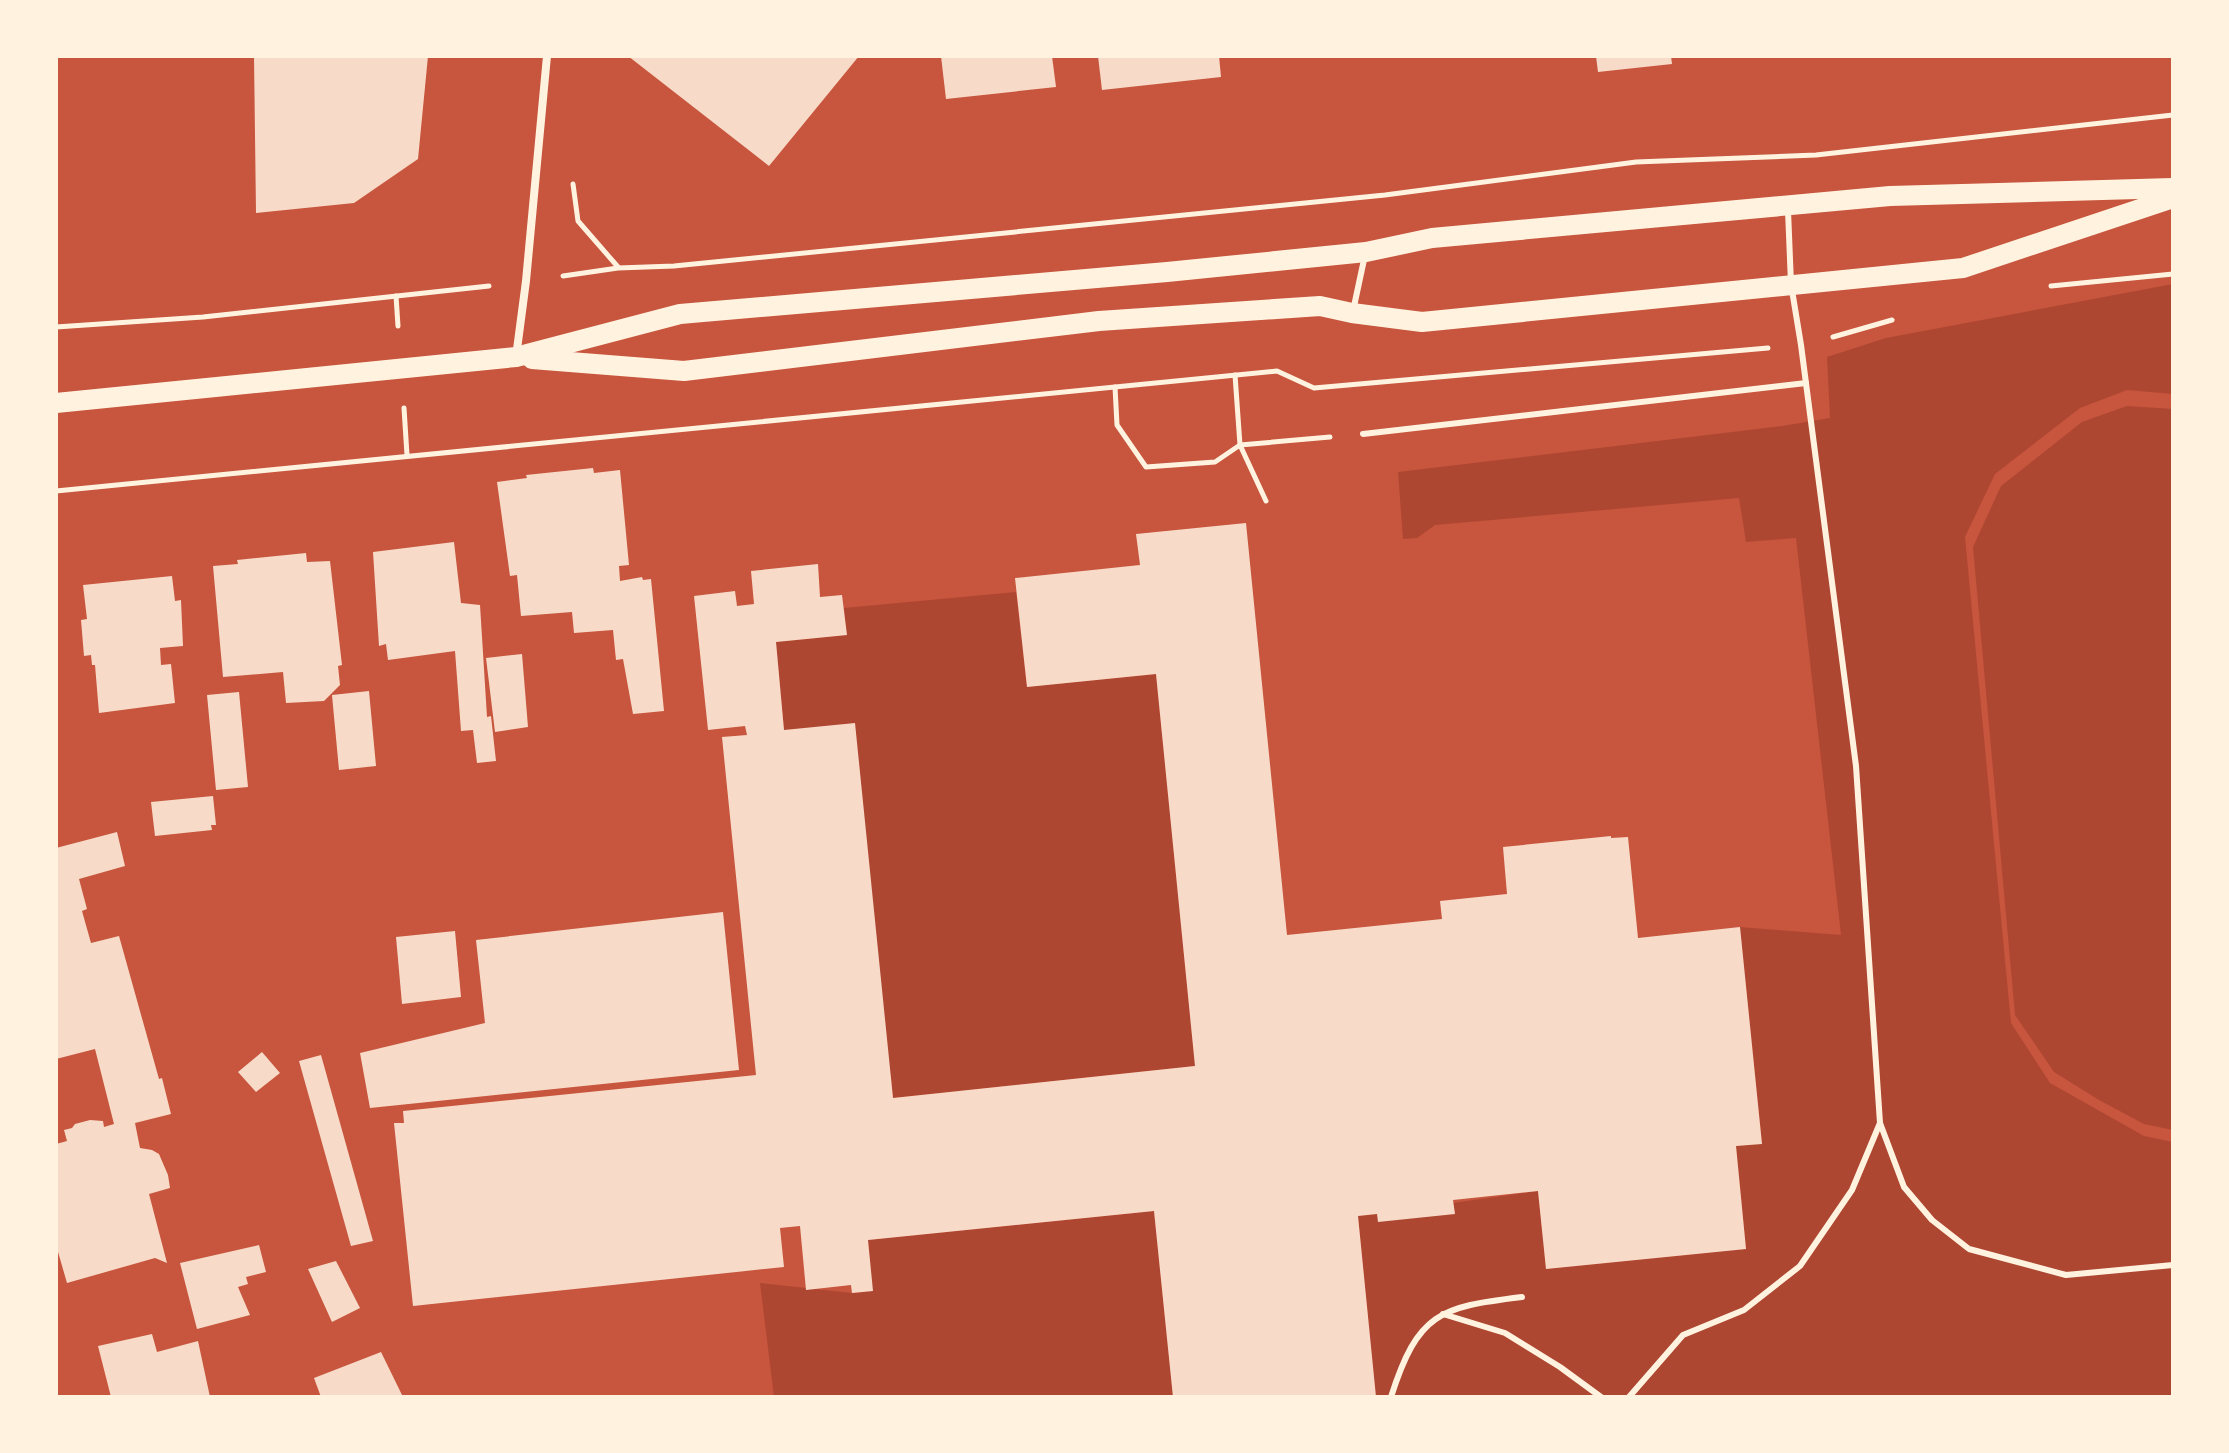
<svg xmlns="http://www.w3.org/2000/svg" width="2229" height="1453" viewBox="0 0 2229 1453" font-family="Figtree,sans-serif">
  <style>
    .green { fill: #ae4732 }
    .building { fill: #f7dbc8 }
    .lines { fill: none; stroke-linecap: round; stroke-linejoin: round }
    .path { stroke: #fff3e0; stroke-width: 5 }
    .service { stroke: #fff3e0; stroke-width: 6 }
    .minor { stroke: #fff3e0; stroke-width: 8 }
    .primary { stroke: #fff3e0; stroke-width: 20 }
  </style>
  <rect width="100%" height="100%" fill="#c8553d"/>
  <!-- green -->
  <g class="green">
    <path d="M 2173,284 L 2173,394 L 2127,390 L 2080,408 L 1995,474 L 1965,537 L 2011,1023 L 2050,1083 L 2144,1136 L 2173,1142 L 2173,1397 L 1376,1397 L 1358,1216 L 1538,1191 L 1546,1269 L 1746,1249 L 1736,1146 L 1762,1143 L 1740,927 L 1841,935 L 1796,538 L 1746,542 L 1739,498 L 1435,525 L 1417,538 L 1403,539 L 1398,472 L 1782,426 L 1830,418 L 1827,357 L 1886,338 Z"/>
    <path d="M 2127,406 L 2173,409 L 2173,1130 L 2144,1124 L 2099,1100 L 2054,1072 L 2015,1015 L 1973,547 L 2001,486 L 2082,422 Z"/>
    <path d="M 1016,592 L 1027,687 L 1156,674 L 1195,1066 L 893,1098 L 891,1077 L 784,730 L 776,642 L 846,635 L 844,608 Z"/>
    <path d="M 1154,1211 L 1173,1397 L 774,1397 L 760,1283 L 852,1293 L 872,1291 L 868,1240 Z"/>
  </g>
  <!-- building -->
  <g class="building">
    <path d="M 254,56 L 428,56 L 418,159 L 354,203 L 256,213 Z"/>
    <path d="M 628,56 L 859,56 L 769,166 Z"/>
    <path d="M 941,56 L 1052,56 L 1056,87 L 946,99 Z"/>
    <path d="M 1098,56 L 1219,56 L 1221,77 L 1102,90 Z"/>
    <path d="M 1596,56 L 1671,56 L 1672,64 L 1598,72 Z"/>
    <path d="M 593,468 L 594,473 L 620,470 L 629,565 L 619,566 L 620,581 L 642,577 L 643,580 L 651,579 L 664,711 L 633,714 L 623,659 L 616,660 L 613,630 L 574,633 L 572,612 L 521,616 L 517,575 L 510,576 L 497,482 L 527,478 L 526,475 Z"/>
    <path d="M 1246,523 L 1287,935 L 1442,919 L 1440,901 L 1507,894 L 1503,847 L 1611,836 L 1611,838 L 1628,837 L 1638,938 L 1740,927 L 1762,1144 L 1736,1146 L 1746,1249 L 1546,1269 L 1538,1191 L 1453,1200 L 1455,1214 L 1378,1222 L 1377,1214 L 1358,1216 L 1376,1397 L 1173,1397 L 1154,1211 L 868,1240 L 873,1291 L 852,1293 L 851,1285 L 806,1290 L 800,1226 L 780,1228 L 784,1267 L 413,1306 L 394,1123 L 404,1123 L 403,1111 L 756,1075 L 722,737 L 747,735 L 745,726 L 708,730 L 694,596 L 735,591 L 737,606 L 754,604 L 751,571 L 818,564 L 820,597 L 842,595 L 847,635 L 776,642 L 784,730 L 855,723 L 893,1098 L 1195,1066 L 1156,674 L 1027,687 L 1015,578 L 1140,565 L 1136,534 Z"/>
    <path d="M 454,542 L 461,603 L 480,605 L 487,717 L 491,716 L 496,761 L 477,763 L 473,730 L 461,731 L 455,651 L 388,660 L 386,644 L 379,646 L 373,552 Z"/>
    <path d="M 306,553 L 307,562 L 330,561 L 342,665 L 338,666 L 340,685 L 324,701 L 286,703 L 283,672 L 223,677 L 213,566 L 238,564 L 237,560 Z"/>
    <path d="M 172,576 L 175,601 L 181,600 L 183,646 L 160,648 L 161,665 L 171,664 L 175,703 L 99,713 L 95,665 L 92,665 L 91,655 L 84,656 L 81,620 L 87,619 L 83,585 Z"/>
    <path d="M 522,654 L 528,727 L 495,732 L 486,658 Z"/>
    <path d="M 369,691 L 376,766 L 339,770 L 332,695 Z"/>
    <path d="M 239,692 L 248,787 L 216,790 L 207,695 Z"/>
    <path d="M 213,796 L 216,825 L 211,825 L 212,830 L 155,836 L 151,802 Z"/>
    <path d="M 117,832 L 125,866 L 79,879 L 87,909 L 82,911 L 91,943 L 119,936 L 159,1079 L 162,1078 L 171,1114 L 135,1123 L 140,1148 L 152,1150 L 159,1154 L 168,1175 L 170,1188 L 149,1194 L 167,1263 L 155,1258 L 67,1283 L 56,1245 L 56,1144 L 67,1141 L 64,1130 L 72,1128 L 75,1124 L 90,1120 L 103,1121 L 104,1127 L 114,1124 L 95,1049 L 56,1059 L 56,848 Z"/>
    <path d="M 723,912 L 739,1070 L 370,1108 L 360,1053 L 485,1023 L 476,940 Z"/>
    <path d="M 455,931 L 461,997 L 402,1004 L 396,937 Z"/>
    <path d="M 262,1052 L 280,1073 L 256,1092 L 238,1072 Z"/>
    <path d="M 321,1055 L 373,1241 L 351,1246 L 299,1061 Z"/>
    <path d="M 259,1245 L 266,1272 L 246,1277 L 248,1284 L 238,1287 L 250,1315 L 197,1329 L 180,1263 Z"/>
    <path d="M 336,1261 L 360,1308 L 332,1322 L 308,1269 Z"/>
    <path d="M 152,1334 L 157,1352 L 198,1341 L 210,1397 L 111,1397 L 98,1346 Z"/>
    <path d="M 381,1352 L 403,1397 L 321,1397 L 314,1378 Z"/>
  </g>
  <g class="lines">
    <!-- path -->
    <g class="path">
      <path d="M 573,184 L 578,221 L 618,267"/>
      <path d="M 563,276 L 618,268 L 674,266 L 1385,195 L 1636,162 L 1816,155 L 2173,115"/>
      <path d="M 2051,286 L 2173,274"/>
      <path d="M 396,296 L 398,326"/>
      <path d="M 56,327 L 203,317 L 489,286"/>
      <path d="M 1833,337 L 1892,320"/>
      <path d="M 1115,387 L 1117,425 L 1146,467 L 1215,462 L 1240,445 L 1235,375"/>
      <path d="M 404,408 L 407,455"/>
      <path d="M 56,491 L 1277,371 L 1314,388 L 1768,348"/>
      <path d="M 1266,501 L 1240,445 L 1330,437"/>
    </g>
    <!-- service -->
    <g class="service">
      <path d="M 1788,210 L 1791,284 L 1801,345 L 1856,766 L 1880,1123 L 1904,1187 L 1932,1220 L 1969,1249 L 2066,1275 L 2173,1265"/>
      <path d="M 1353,311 L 1365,255"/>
      <path d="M 1363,434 L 1806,383"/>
      <path d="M 1443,1314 L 1505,1333 L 1560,1367 L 1601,1397"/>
      <path d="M 1391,1397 C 1418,1313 1439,1307 1522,1297"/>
      <path d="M 1629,1397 L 1683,1335 L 1744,1310 L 1800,1266 L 1852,1190 L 1880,1123"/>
    </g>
    <!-- minor -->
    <path class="minor" d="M 516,357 L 526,281 L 547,56"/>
    <!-- primary -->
    <g class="primary">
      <path d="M 532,359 L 684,371 L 1099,321 L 1320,306 L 1352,313 L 1422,322 L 1963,268 L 2173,198"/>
      <path d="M 56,403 L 516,357 L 680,314 L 1167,272 L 1366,252 L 1432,238 L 1890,196 L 2173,188"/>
    </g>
  </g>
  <!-- border -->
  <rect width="2229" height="1453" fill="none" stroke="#fff3e0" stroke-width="116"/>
</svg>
